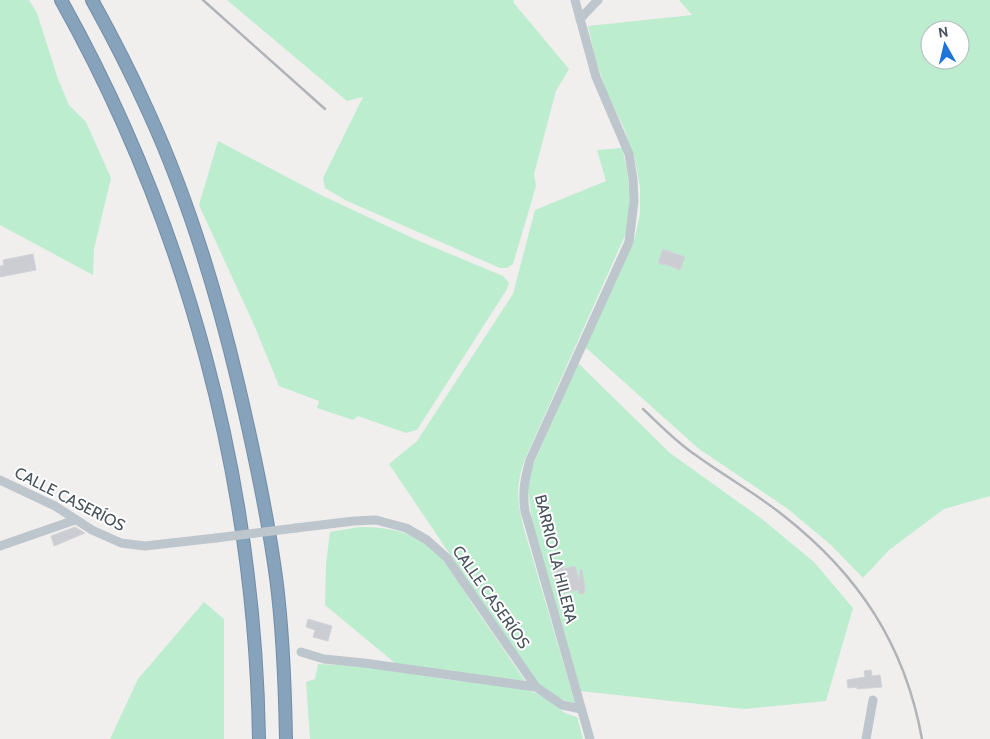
<svg xmlns="http://www.w3.org/2000/svg" width="990" height="739" viewBox="0 0 990 739" font-family="Cabin,sans-serif">
  <style>
    .green { fill: #bdedcf; fill-rule: evenodd }
    .building { fill: #cbcdd3; stroke: #d2d4d9 }
    .lines { fill: none; stroke-linecap: round; stroke-linejoin: round }
    .highway-casing { stroke: #728da7; stroke-width: 14 }
    .minor { stroke: #bdc6cd; stroke-width: 9 }
    .highway { stroke: #87a2bb; stroke-width: 12 }
    .rail { stroke: #b0b3b8; stroke-width: 2.5 }
    .minor-bridge { stroke: #bdc6cd; stroke-width: 9 }
    .labels { text-anchor: middle; dominant-baseline: central; stroke-width: 4; stroke-linejoin: round; paint-order: stroke }
    .street-label { font-size: 16px; fill: #47525b; stroke: #fff }
  </style>
  <rect width="100%" height="100%" fill="#f1eeee"/>
  <!-- green -->
  <g class="green">
    <path d="M 0,0 L 29,0 L 37,13 L 58,79 L 69,105 L 86,122 L 111,178 L 94,249 L 93,275 L 0,225 Z"/>
    <path d="M 227,0 L 514,0 L 513,2 L 569,69 L 556,91 L 534,174 L 536,186 L 513,264 L 507,268 L 500,268 L 345,200 L 325,188 L 323,178 L 363,97 L 347,101 Z"/>
    <path d="M 679,0 L 990,0 L 990,496 L 944,509 L 889,550 L 863,578 L 831,545 L 788,509 L 699,449 L 585,347 L 635,237 L 640,214 L 640,187 L 635,160 L 624,128 L 607,93 L 595,58 L 588,26 L 692,15 ZM 930,30 L 960,30 L 960,60 L 930,60 Z"/>
    <path d="M 218,141 L 323,196 L 419,241 L 503,276 L 509,283 L 507,289 L 417,430 L 406,433 L 358,416 L 353,420 L 317,408 L 319,401 L 279,386 L 255,327 L 199,205 Z"/>
    <path d="M 622,148 C 630,180 631,200 627,231 L 525,459 C 515,488 517,500 524,529 L 575,703 C 559,701 546,691 534,679 L 389,464 L 417,441 L 513,294 L 535,210 L 606,181 L 597,150 Z"/>
    <path d="M 578,363 L 670,453 L 762,519 L 814,562 L 853,608 L 826,701 L 744,709 L 580,691 L 532,520 L 528,488 L 531,470 Z"/>
    <path d="M 359,527 C 381,527 400,529 419,540 C 442,552 461,586 475,608 C 492,632 509,657 525,681 L 396,664 L 325,605 L 326,564 L 330,532 Z"/>
    <path d="M 204,602 L 224,619 L 224,739 L 110,739 L 138,679 Z"/>
    <path d="M 318,664 L 379,667 L 443,679 L 512,686 L 531,691 L 542,696 L 565,713 L 577,717 L 583,739 L 310,739 L 306,682 L 315,679 Z"/>
  </g>
  <!-- building -->
  <g class="building">
    <path d="M 663,249 L 685,257 L 680,270 L 665,264 L 664,265 L 658,263 Z"/>
    <path d="M 33,254 L 36,270 L 0,277 L 0,266 L 4,265 L 3,260 Z"/>
    <path d="M 75,527 L 85,533 L 54,546 L 51,536 Z"/>
    <path d="M 563,563 L 564,569 L 575,566 L 579,581 L 580,570 L 582,570 L 585,587 L 584,594 L 578,593 L 578,590 L 563,593 L 563,591 L 559,592 L 552,565 Z"/>
    <path d="M 308,619 L 332,626 L 328,641 L 313,637 L 315,630 L 306,627 Z"/>
    <path d="M 871,670 L 872,676 L 880,675 L 882,687 L 857,689 L 857,687 L 848,688 L 847,680 L 865,677 L 864,671 Z"/>
  </g>
  <g class="lines">
    <defs>
      <g id="highway">
        <path d="M 61,0 C 187,225 255,481 259,739"/>
        <path d="M 92,0 C 112,36 131,73 148,111 C 188,198 216,290 238,383 C 253,447 267,511 276,577 C 283,630 285,685 286,739"/>
      </g>
    </defs>
    <!-- highway casing -->
    <use href="#highway" class="highway-casing"/>
    <!-- minor -->
    <g class="minor">
      <path d="M 575,0 L 596,77 L 629,154 L 633,179 L 634,201 L 629,242 L 530,460 C 525,478 522,492 525,511 L 590,739"/>
      <path d="M 580,19 L 598,0"/>
      <path d="M 0,480 L 55,506 L 92,530 L 121,543 L 145,546 L 216,538"/>
      <path d="M 296,528 L 354,521 L 376,520 L 406,528 L 427,540 L 447,558 L 536,687 L 562,705 L 581,709"/>
      <path d="M 0,546 L 75,520"/>
      <path d="M 301,652 L 324,659 L 364,663 L 536,687"/>
      <path d="M 866,739 L 873,700"/>
    </g>
    <!-- highway -->
    <use href="#highway" class="highway"/>
    <!-- rail -->
    <g class="rail">
      <path d="M 203,0 L 325,109"/>
      <path d="M 643,409 C 660,425 677,443 697,456 C 726,477 757,494 784,516 C 859,575 905,645 922,739"/>
    </g>
    <!-- minor-bridge -->
    <path class="minor-bridge" d="M 216,538 L 296,528"/>
  </g>
  <g class="labels">
    <!-- street labels -->
    <g class="street-label">
      <text transform="translate(70 499) rotate(27)">CALLE CASERÍOS</text>
      <text transform="translate(556 559) rotate(76)">BARRIO LA HILERA</text>
      <text transform="translate(491 597) rotate(55)">CALLE CASERÍOS</text>
    </g>
  </g>
  <!-- north arrow -->
  <g transform="translate(945 45) rotate(352)"><circle r="24" fill="#ffffff" stroke="#b5babd"/>
  <path d="M0-4L9 19L0 12L-9 19Z" fill="#1f74da"/>
  <text y="-8" font-size="14" font-weight="bold" text-anchor="middle" fill="#47525b">N</text>
  </g>
</svg>
